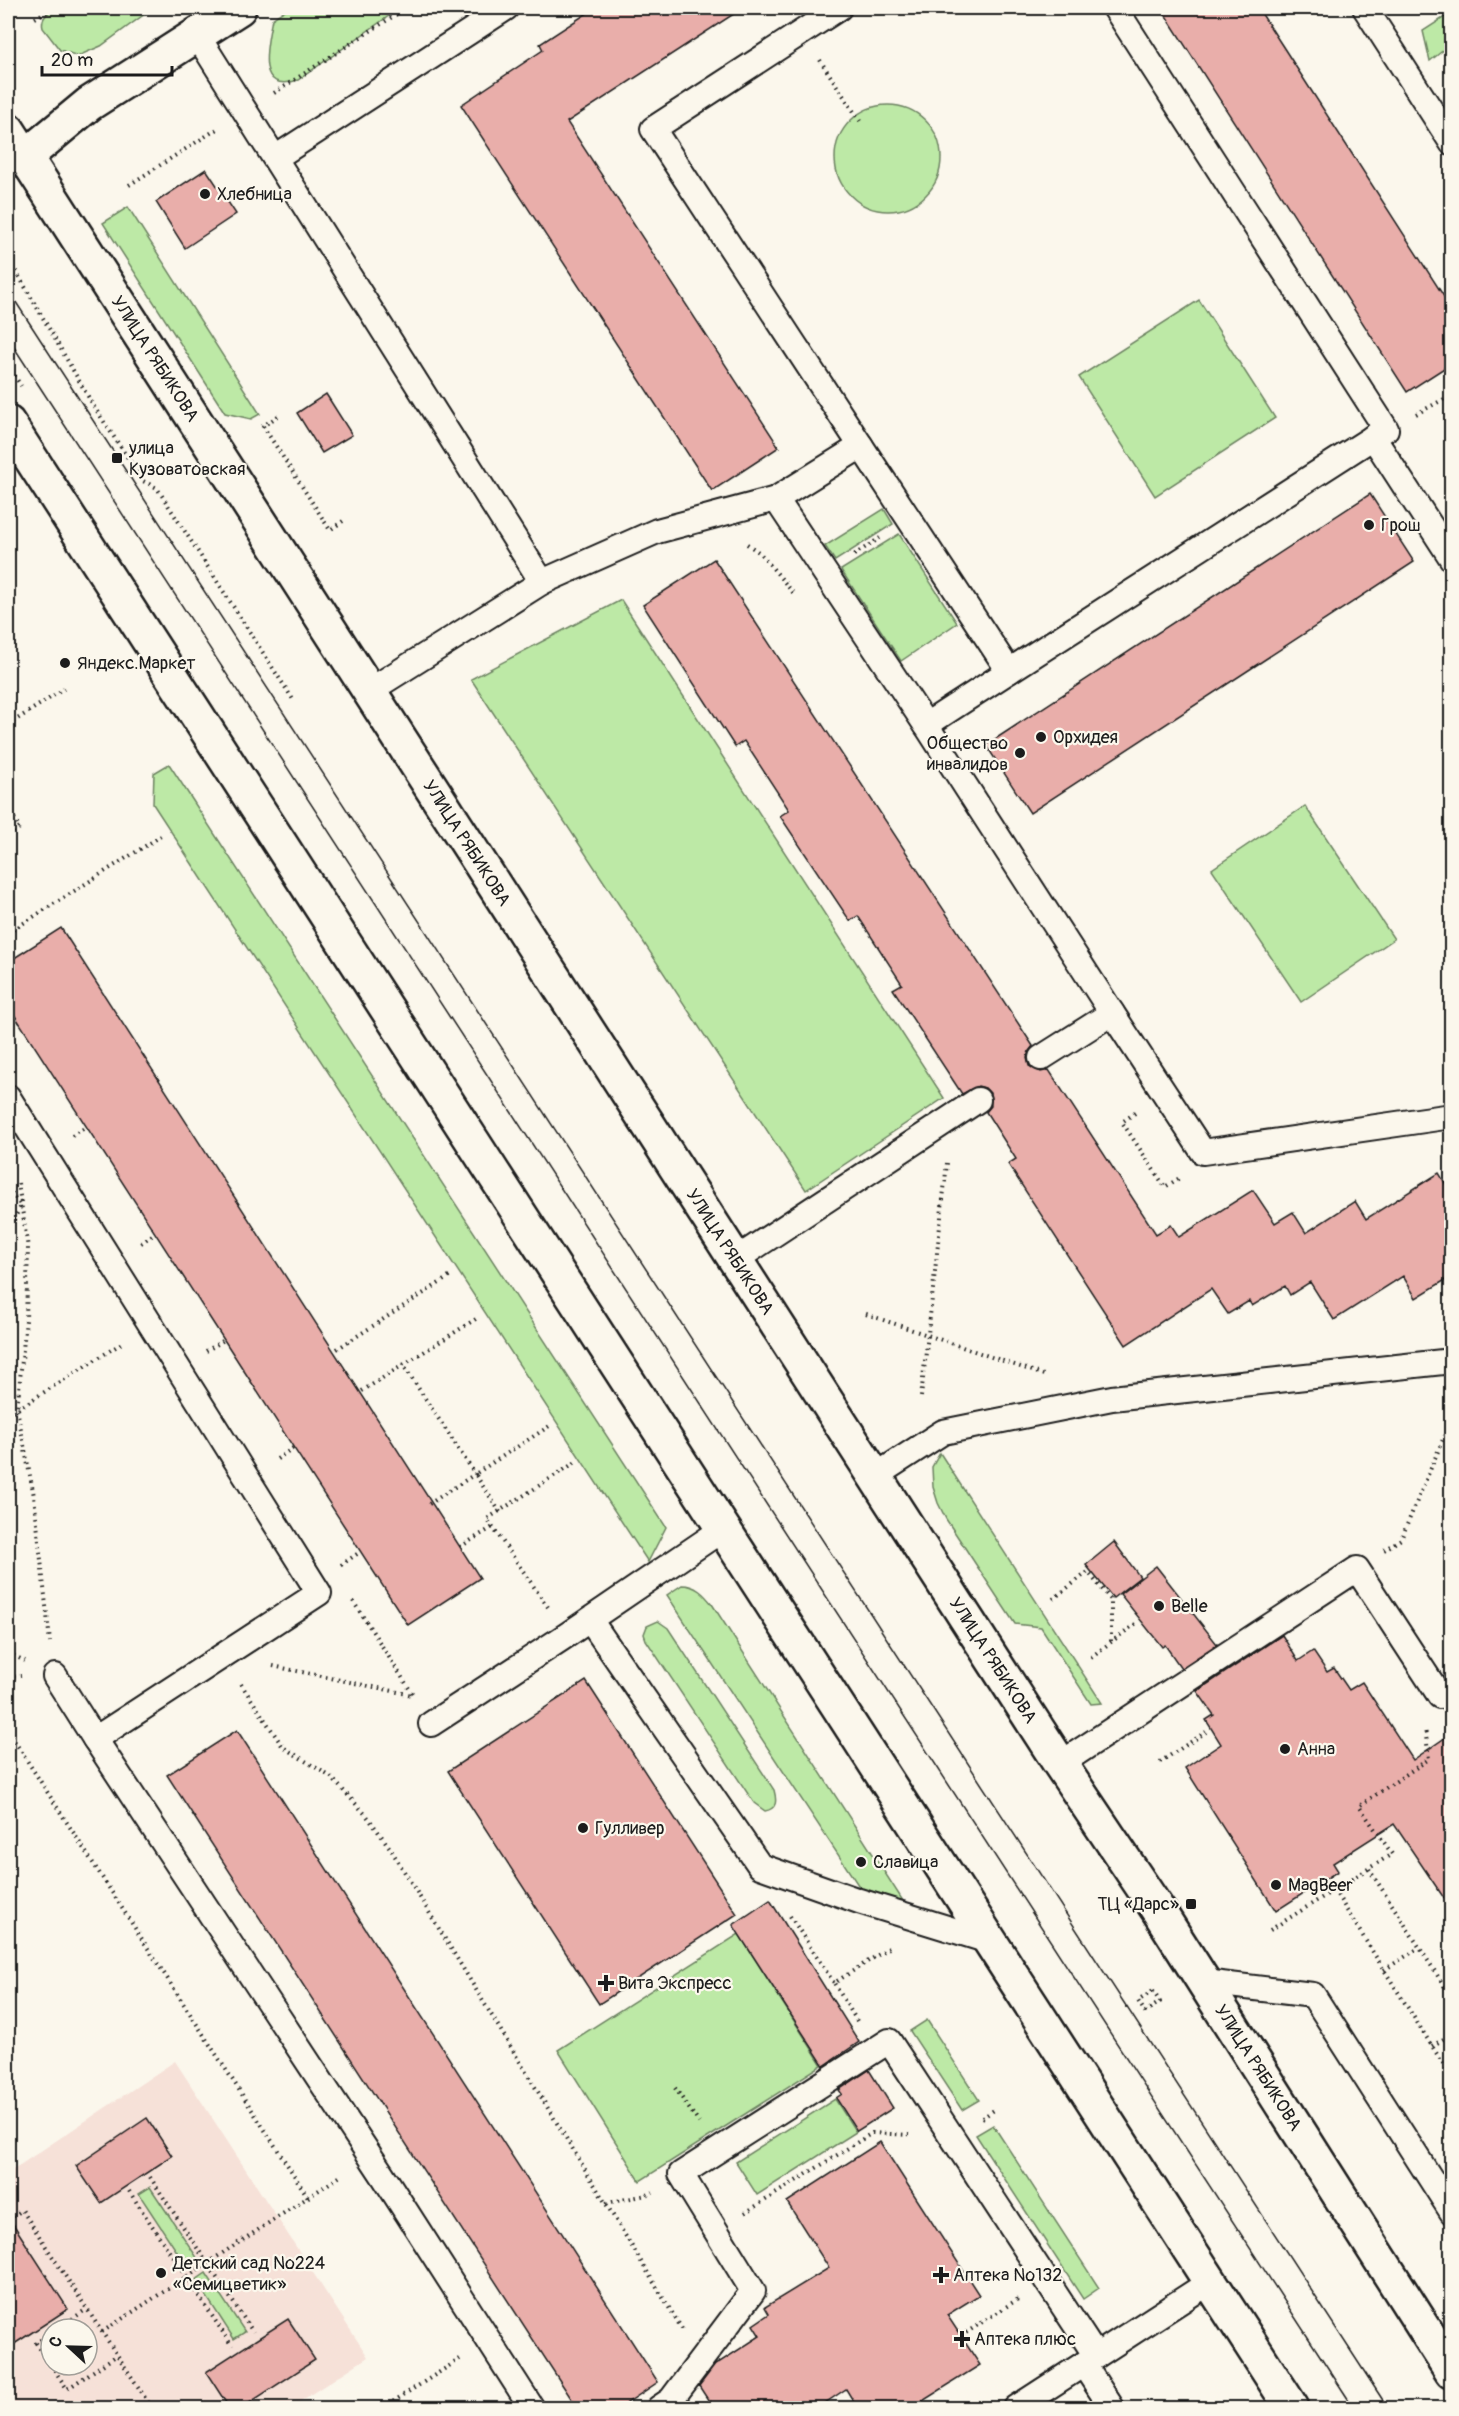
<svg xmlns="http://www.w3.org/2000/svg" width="1459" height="2416" viewBox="0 0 1459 2416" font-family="Pangolin,sans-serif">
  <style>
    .built { fill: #f6e1d8; fill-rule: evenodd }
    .green { fill: #bde9a6; stroke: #6c8261; stroke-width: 1.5 }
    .building { fill: #e9aeaa; stroke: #1c1c1c; stroke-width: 1.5 }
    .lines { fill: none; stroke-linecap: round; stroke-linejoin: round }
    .service-casing { stroke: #1c1c1c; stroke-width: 28 }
    .tertiary-casing { stroke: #1c1c1c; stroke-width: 38 }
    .primary-casing { stroke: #1c1c1c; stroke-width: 38 }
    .path { stroke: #1c1c1c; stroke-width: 4; stroke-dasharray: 1.5 4.5; stroke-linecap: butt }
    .service { stroke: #fbf7ec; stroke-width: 24 }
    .tertiary { stroke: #fbf7ec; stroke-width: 33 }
    .primary { stroke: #fbf7ec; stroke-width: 33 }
    .tram { stroke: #1c1c1c; stroke-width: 1.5 }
    .poi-dot { fill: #1c1c1c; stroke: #fbf7ec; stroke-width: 2 }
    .labels { text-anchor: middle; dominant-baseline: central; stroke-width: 4.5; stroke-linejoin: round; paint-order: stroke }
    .poi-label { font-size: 18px; fill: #1c1c1c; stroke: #fbf7ec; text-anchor: start }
    .street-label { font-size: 18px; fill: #1c1c1c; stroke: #fbf7ec }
  </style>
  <rect width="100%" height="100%" fill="#fbf7ec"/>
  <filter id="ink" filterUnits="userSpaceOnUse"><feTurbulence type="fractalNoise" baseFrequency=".0167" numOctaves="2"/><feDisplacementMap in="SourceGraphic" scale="12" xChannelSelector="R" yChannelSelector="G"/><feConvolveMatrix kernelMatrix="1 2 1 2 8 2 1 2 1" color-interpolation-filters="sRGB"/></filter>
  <g filter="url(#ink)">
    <!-- built -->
    <path class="built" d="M 175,2061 L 368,2357 L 290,2408 L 8,2408 L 8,2173 ZM 51,2329 L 87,2329 L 87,2365 L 51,2365 Z"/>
    <!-- green -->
    <g class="green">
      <path d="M 56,8 L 153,8 L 101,46 L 78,56 L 60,50 L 43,28 C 40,18 48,12 56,8 Z"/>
      <path d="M 288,8 L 400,8 L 298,80 C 254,95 267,44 272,19 Z"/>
      <path d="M 1447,8 L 1451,8 L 1451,44 L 1430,61 L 1423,31 L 1448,15 L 1445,9 Z"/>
      <circle cx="888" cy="158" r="53"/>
      <path d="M 128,207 L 260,414 L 251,419 L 225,413 L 103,223 Z"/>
      <path d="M 1199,300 L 1275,418 L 1155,496 L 1079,377 Z"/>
      <path d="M 884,509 L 893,524 L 835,561 L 825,546 Z"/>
      <path d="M 899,534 L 957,623 L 901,661 L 841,570 Z"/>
      <path d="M 621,600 L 944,1098 L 806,1190 L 471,679 Z"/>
      <path d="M 169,764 L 666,1527 L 648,1562 L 153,804 L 154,773 Z"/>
      <path d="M 1305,806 L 1394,939 L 1301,1002 L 1212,869 Z"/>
      <path d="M 940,1453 L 1102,1703 L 1091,1704 L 1041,1627 L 1015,1624 L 946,1519 L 938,1503 L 933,1487 L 932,1467 Z"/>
      <path d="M 682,1585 C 696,1585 704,1594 712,1604 L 905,1904 L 860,1888 L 667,1595 Z"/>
      <path d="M 658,1621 L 668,1628 L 774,1790 C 777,1801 777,1809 765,1811 L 754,1803 L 646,1640 L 644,1634 L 647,1626 Z"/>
      <path d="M 739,1934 L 822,2065 L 640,2181 L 558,2050 Z"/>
      <path d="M 927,2020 L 979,2100 L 962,2110 L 910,2031 Z"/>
      <path d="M 835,2099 L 856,2132 L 757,2195 L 736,2162 Z"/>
      <path d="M 993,2125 L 1099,2288 L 1083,2299 L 976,2135 Z"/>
      <path d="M 150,2187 L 198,2259 L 187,2267 L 139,2194 Z"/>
      <path d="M 206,2273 L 245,2332 L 234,2339 L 196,2280 Z"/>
    </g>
    <!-- building -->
    <g class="building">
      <path d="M 595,8 L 743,8 L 567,122 L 779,447 L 712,491 L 461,105 L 543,50 L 540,44 Z"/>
      <path d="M 1161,8 L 1258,8 L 1452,309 L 1452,363 L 1407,392 Z"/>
      <path d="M 206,169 L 236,214 L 185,248 L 156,202 Z"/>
      <path d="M 326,394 L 352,435 L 322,453 L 297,413 Z"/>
      <path d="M 1370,494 L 1414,562 L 1030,813 L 986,745 Z"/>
      <path d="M 714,559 L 1033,1046 L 1029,1051 L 1027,1058 L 1029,1066 L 1041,1072 L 1049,1070 L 1156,1234 L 1171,1225 L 1179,1237 L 1253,1190 L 1275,1223 L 1293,1212 L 1306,1233 L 1355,1201 L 1366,1219 L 1439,1173 L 1452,1194 L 1452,1276 L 1416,1298 L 1403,1276 L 1334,1320 L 1310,1282 L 1290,1295 L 1285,1286 L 1252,1306 L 1249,1301 L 1228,1314 L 1211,1289 L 1126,1345 L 1008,1164 L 1016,1159 L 986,1112 L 991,1106 L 990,1093 L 985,1088 L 978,1086 L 962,1094 L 893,989 L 902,984 L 858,916 L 850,921 L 780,816 L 789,810 L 744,741 L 735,747 L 643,605 Z"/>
      <path d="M 61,928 L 480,1578 L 408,1625 L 8,1005 L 8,962 Z"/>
      <path d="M 1114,1542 L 1140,1577 L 1113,1598 L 1086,1565 Z"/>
      <path d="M 1156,1566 L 1217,1644 L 1181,1668 L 1165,1645 L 1162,1647 L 1120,1594 Z"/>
      <path d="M 1282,1635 L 1298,1661 L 1313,1651 L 1327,1672 L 1334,1668 L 1349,1690 L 1362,1682 L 1413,1760 L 1452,1733 L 1452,1910 L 1394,1824 L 1333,1863 L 1338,1871 L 1276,1911 L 1185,1768 L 1221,1744 L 1206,1720 L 1214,1715 L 1197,1691 Z"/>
      <path d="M 586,1681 L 737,1914 L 599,2004 L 448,1771 Z"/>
      <path d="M 237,1730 L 658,2382 L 618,2409 L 578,2409 L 167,1775 Z"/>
      <path d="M 770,1900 L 859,2042 L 824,2066 L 733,1925 Z"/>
      <path d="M 869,2070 L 893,2108 L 857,2131 L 836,2098 L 842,2094 L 839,2090 Z"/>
      <path d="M 147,2118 L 172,2156 L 101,2203 L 76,2166 Z"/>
      <path d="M 880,2142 L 979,2295 L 947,2315 L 980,2365 L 910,2409 L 858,2409 L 846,2389 L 816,2409 L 714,2409 L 699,2386 L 715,2365 L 760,2336 L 753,2325 L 769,2314 L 765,2307 L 829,2268 L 787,2202 Z"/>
      <path d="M 8,2216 L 68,2309 L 8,2348 Z"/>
      <path d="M 288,2319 L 315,2360 L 240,2409 L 230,2409 L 206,2372 Z"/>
    </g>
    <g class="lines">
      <defs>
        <g id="service">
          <path d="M 839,8 L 653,129 L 861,446"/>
          <path d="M 1365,8 L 1452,143"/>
          <path d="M 197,35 L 542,582"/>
          <path d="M 275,158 L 506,8"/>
          <path d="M 1373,437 L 1452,559"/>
          <path d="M 776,499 L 926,725"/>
          <path d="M 1009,671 L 926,725 L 1112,1013"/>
          <path d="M 369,691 L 542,582 L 657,531 L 776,499 L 861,446 L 1009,671 L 1386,429 L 1115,8"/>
          <path d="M 1041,1058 L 1112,1013 L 1203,1152 L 1452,1116"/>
          <path d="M 8,1097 L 319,1593 L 95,1739 L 382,2174 L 532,2408"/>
          <path d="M 735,1260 L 978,1100"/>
          <path d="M 875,1476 L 943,1432 L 1112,1398 L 1452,1361"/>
          <path d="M 590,1620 L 760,1866 L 859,1901 L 989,1941"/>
          <path d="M 55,1676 L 95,1739"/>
          <path d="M 431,1724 L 567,1635 L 723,1529"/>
          <path d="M 1060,1764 L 1357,1569 L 1440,1696 L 1452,1689"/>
          <path d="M 1204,1982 L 1313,1995 L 1452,2212"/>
          <path d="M 1084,2365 L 1112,2408"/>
          <path d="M 659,2408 L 671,2400 L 753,2291 L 681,2174 L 889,2041 L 1096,2356"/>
          <path d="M 1016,2408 L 1210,2282"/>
        </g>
        <path id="tertiary" d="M 25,157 L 89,104 L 239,8"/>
        <g id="primary">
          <path id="s1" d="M 8,130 L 1060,1764 L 1158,1910 L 1452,2372"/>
          <path d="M 8,423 L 1292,2408"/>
        </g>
      </defs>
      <!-- service casing -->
      <use href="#service" class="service-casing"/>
      <!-- tertiary casing -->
      <use href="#tertiary" class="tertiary-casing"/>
      <!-- primary casing -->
      <use href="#primary" class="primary-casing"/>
      <!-- path -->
      <g class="path">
        <path d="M 35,18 L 52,8"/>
        <path d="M 820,60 L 860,121"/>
        <path d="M 274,93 L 406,8"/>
        <path d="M 129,185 L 217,129"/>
        <path d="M 16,271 L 93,405 L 143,481 L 157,488 L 294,701"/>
        <path d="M 8,365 L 21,386"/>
        <path d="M 1416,414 L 1452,395"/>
        <path d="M 278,416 L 263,426 L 330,530 L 346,519"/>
        <path d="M 747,544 L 760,553 L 795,595"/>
        <path d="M 854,555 L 880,538"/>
        <path d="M 8,621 L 13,612"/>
        <path d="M 8,725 L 64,689"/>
        <path d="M 8,808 L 20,828 L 8,835"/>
        <path d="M 8,933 L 161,836"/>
        <path d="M 8,1029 L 19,1022"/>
        <path d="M 1135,1113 L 1122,1122 L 1165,1187 L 1181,1177"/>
        <path d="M 72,1136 L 86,1127"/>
        <path d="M 18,1183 L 28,1248 L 26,1320 L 17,1409 L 34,1496 L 50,1642"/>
        <path d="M 8,1188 L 21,1206 L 8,1230"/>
        <path d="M 141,1243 L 155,1233"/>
        <path d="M 866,1314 L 1044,1375"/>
        <path d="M 337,1349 L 452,1275"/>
        <path d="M 206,1351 L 224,1340"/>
        <path d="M 362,1391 L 403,1365"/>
        <path d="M 921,1397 L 947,1163"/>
        <path d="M 8,1415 L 122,1343"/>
        <path d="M 277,1459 L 293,1448"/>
        <path d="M 429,1504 L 475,1474 L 403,1365 L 479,1317"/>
        <path d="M 500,1512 L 475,1474 L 551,1425"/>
        <path d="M 460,1547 L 493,1527"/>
        <path d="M 1384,1550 L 1401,1539 L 1452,1418"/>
        <path d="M 341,1565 L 360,1552"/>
        <path d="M 1053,1599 L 1088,1572 L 1111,1600 L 1111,1642"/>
        <path d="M 353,1601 L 414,1696"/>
        <path d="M 548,1607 L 487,1519 L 576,1462"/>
        <path d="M 8,1653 L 25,1661"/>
        <path d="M 1091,1657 L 1138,1622"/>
        <path d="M 273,1666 L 412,1695"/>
        <path d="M 8,1677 L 21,1676"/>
        <path d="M 241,1684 L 283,1747 L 331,1777 L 367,1816 L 390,1848 L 682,2329"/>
        <path d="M 8,1731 L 308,2197"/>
        <path d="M 1160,1762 L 1206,1732"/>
        <path d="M 1369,1869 L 1452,1998"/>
        <path d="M 1334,1890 L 1452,2078"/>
        <path d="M 790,1916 L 834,1983"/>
        <path d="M 1270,1930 L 1392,1854 L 1359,1806 L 1429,1759 L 1425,1728"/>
        <path d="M 1384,1970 L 1419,1948"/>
        <path d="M 1153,1991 L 1160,2002 L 1145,2012 L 1138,2001 Z"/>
        <path d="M 857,2021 L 834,1983 L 889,1948"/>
        <path d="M 1432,2046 L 1452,2034"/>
        <path d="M 675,2088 L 699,2123"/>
        <path d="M 982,2118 L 994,2110"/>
        <path d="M 150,2177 L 253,2332"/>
        <path d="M 129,2191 L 232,2346"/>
        <path d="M 606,2203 L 647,2195 L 653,2192"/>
        <path d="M 745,2213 L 872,2133 L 909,2135"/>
        <path d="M 8,2220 L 22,2210 L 152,2408"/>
        <path d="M 57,2329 L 87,2309"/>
        <path d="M 102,2332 L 342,2175"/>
        <path d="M 51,2333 L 36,2343 L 51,2365"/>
        <path d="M 961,2336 L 1018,2299"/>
        <path d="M 51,2365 L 67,2389 L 117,2355"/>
        <path d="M 383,2408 L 460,2359"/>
      </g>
      <!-- service -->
      <use href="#service" class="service"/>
      <!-- tertiary -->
      <use href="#tertiary" class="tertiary"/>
      <!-- primary -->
      <use href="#primary" class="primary"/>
      <!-- tram -->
      <g class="tram">
        <path d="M 8,290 L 1388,2408"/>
        <path d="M 8,338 L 1354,2408"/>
      </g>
    </g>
  </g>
  <!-- markers -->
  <g class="poi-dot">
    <circle cx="205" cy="194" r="6"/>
    <rect x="111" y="452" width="12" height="12" rx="3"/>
    <circle cx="1369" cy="525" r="6"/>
    <circle cx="65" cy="663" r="6"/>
    <circle cx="1041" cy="737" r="6"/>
    <circle cx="1020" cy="753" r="6"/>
    <circle cx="1159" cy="1606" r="6"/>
    <circle cx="1285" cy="1749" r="6"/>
    <circle cx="583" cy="1828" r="6"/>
    <circle cx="861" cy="1862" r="6"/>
    <circle cx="1276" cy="1885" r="6"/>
    <rect x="1185" y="1898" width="12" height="12" rx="3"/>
    <path d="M603 1974h6v6h6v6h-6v6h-6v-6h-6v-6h6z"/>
    <circle cx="161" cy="2273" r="6"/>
    <path d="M938 2266h6v6h6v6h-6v6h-6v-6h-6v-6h6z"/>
    <path d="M959 2330h6v6h6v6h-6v6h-6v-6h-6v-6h6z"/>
  </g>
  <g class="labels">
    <!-- poi labels -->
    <g class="poi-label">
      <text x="217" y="194">Хлебница</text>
      <text x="129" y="448">улица<tspan x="129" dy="21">Кузоватовская</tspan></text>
      <text x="1381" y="525">Грош</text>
      <text x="77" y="663">Яндекс.Маркет</text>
      <text x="1053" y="737">Орхидея</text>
      <text x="1008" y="743" text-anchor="end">Общество<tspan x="1008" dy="21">инвалидов</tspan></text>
      <text x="1171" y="1606">Belle</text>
      <text x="1297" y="1749">Анна</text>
      <text x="595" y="1828">Гулливер</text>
      <text x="873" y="1862">Славица</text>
      <text x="1288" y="1885">MagBeer</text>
      <text x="1179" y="1904" text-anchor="end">ТЦ «Дарс»</text>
      <text x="618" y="1983">Вита Экспресс</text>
      <text x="173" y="2263">Детский сад №224<tspan x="173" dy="21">«Семицветик»</tspan></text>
      <text x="953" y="2275">Аптека №132</text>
      <text x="974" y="2339">Аптека плюс</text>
    </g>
    <!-- street labels -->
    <g class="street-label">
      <text stroke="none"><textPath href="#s1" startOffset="272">УЛИЦА РЯБИКОВА</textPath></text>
      <text stroke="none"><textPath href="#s1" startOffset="848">УЛИЦА РЯБИКОВА</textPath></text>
      <text stroke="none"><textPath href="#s1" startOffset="1334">УЛИЦА РЯБИКОВА</textPath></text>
      <text stroke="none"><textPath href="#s1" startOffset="1820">УЛИЦА РЯБИКОВА</textPath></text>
      <text stroke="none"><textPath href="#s1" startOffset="2306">УЛИЦА РЯБИКОВА</textPath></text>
    </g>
  </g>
  <!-- margin -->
  <rect width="1459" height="2416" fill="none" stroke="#fbf7ec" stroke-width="30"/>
  <rect x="15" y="15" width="1429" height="2386" fill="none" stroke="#1c1c1c" stroke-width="2" filter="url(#ink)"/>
  <!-- north arrow -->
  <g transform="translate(69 2347) rotate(292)"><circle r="28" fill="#fbf7ec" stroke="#a29f99" stroke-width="1.5"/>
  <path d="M0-4.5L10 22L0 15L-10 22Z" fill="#1c1c1c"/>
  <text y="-9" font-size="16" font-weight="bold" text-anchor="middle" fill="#1c1c1c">С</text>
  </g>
  <!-- scale -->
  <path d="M42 66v9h130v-9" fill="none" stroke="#1c1c1c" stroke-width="3"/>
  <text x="51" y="66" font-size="18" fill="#1c1c1c" stroke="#fbf7ec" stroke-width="4.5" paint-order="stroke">20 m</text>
</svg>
